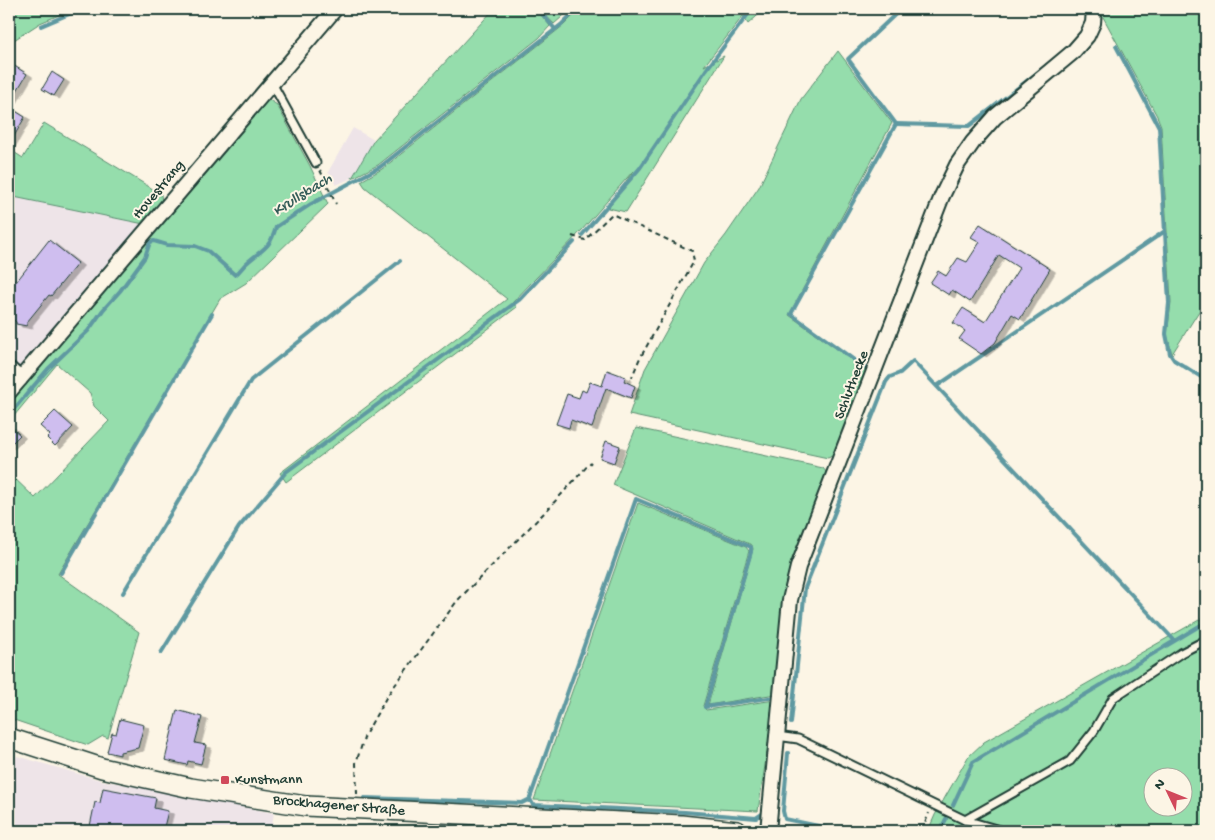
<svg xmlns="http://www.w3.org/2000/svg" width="1215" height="840" viewBox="0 0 1215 840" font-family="'Gochi Hand',sans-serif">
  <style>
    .built { fill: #eee4e8 }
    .green { fill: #95ddac; stroke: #5a8d70; fill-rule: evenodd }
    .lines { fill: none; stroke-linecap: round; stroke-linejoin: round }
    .stream { stroke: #5f99a1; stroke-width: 4 }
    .building { fill: #cfbeef; stroke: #1f3d34; filter: url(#shadow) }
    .lane-casing { stroke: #1f3d34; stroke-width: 11 }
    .street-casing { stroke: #1f3d34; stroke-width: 18 }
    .secondary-casing { stroke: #1f3d34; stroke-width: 22 }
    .path { stroke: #1f3d34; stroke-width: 2; stroke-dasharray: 5 4; stroke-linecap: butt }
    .lane { stroke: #fcf5e5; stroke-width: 7 }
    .street { stroke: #fcf5e5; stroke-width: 14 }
    .secondary { stroke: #fcf5e5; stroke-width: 19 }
    .poi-dot { fill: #d1495b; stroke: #fcf5e5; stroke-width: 2 }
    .labels { text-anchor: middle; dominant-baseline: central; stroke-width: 4; stroke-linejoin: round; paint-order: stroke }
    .street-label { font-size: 15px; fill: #1f3d34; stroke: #fcf5e5 }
    .poi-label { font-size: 15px; fill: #1f3d34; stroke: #fcf5e5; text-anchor: start }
    .water-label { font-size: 16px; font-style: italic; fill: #345c58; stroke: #fcf5e5 }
  </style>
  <defs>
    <filter id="shadow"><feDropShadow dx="5.5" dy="3" stdDeviation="0" flood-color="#0004"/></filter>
  </defs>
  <rect width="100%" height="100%" fill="#fcf5e5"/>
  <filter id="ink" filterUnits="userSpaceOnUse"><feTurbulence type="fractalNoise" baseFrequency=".02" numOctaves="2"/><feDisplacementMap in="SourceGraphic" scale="10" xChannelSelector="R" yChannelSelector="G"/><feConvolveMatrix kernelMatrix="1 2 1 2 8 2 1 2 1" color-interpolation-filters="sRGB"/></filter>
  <g filter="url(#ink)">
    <!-- built -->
    <g class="built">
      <path d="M 353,128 L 374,140 L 352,178 L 336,185 L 328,172 Z"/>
      <path d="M 9,196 L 144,224 L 9,381 Z"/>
      <path d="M 17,756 L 100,780 L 274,813 L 271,831 L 16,831 L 9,806 L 9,774 L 10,767 Z"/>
    </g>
    <!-- green -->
    <g class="green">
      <path d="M 9,9 L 73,9 L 40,23 L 14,40 L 9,37 Z"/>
      <path d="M 494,9 L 536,9 L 550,26 L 539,38 L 378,165 L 352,178 L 374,140 Z"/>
      <path d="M 540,9 L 571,9 L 554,24 Z"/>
      <path d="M 580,9 L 765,9 L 748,24 L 743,16 L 704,66 L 724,56 L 626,212 L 608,208 L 633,171 L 582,230 L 512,303 L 517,307 L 286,482 L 280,473 L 507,299 L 365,187 L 361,181 L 382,169 L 564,25 Z"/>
      <path d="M 1102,9 L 1206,9 L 1206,300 L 1172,354 L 1167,335 L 1171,302 L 1161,126 L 1157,116 L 1102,15 Z"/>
      <path d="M 838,51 L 892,123 L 789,315 L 868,371 L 834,455 L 828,458 L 629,415 L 645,369 L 704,263 L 726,235 L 759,187 L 801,99 Z"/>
      <path d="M 268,99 L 277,105 L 310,166 L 328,204 L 246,283 L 220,299 L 58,574 L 139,632 L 108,738 L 103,736 L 88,745 L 14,720 L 9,711 L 9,473 L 35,498 L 109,421 L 94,406 L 90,393 L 57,364 L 9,422 L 9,401 Z"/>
      <path d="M 44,123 L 161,194 L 162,204 L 144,224 L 9,196 L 9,149 L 23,158 Z"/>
      <path d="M 636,428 L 823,468 L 829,476 L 795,564 L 776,694 L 708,705 L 753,549 L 752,545 L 613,485 Z"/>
      <path d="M 638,503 L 746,547 L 749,551 L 703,706 L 706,710 L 775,700 L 758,811 L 534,800 Z"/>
      <path d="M 1206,616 L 1206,831 L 928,831 L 935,815 L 968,757 L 984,742 ZM 1152,778 L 1182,778 L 1182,808 L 1152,808 Z"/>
    </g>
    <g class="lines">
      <!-- stream -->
      <g class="stream">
        <path d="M 538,9 L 555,29"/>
        <path d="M 41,26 L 81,9"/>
        <path d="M 1116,46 L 1159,127 L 1169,303 L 1166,334 L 1170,354 L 1174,360 L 1206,380"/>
        <path d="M 896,124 L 969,126 L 1047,65"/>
        <path d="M 896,124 L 848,59 L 901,9"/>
        <path d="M 582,235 L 640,168 L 706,70 L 752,9"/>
        <path d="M 868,370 L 791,314 L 896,124"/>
        <path d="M 937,386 L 1165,231"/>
        <path d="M 9,415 L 48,369 L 88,331 L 103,310 L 120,291 L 145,257 L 150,242 L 154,241 L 167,245 L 195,246 L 208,251 L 235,275 C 241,271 243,265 249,261 C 264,248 270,248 276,227 L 311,204 L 380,167 L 562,24 L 577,9"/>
        <path d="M 61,573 L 212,314"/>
        <path d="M 123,593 L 251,380 L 400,261"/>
        <path d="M 161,653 L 239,527 L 286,472 L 519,300 L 574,242"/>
        <path d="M 791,723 L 805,588 L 886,382 L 890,377 L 900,373 L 913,361 L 1174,640"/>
        <path d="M 788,753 L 783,811 L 785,819 L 842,831"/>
        <path d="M 364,798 L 522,803 L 530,799 L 533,805 L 685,812 L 756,818 L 762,814"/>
        <path d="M 529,801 L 636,499 L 751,547 L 751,552 L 705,707 L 776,697"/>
        <path d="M 953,805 L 973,762 L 1206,622"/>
        <path d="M 940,831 L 946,819"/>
      </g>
    </g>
    <!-- building -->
    <g class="building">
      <path d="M 13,65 L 27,74 L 9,104 L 9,72 Z"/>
      <path d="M 52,72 L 64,80 L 54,96 L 42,89 Z"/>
      <path d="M 9,107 L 25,117 L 9,145 Z"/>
      <path d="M 980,224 L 1050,269 L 1020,319 L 1012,314 L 995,343 L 981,354 L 959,339 L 965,331 L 953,323 L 963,308 L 985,322 L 1019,268 L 999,255 L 970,302 L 952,290 L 949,295 L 930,283 L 938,271 L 946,276 L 958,258 L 967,262 L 980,242 L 971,237 Z"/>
      <path d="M 49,240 L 78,263 L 51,296 L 49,295 L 27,322 L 27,326 L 16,324 L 16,322 L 9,316 L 9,276 L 16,282 Z"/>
      <path d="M 607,370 L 626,377 L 624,381 L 635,386 L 631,398 L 606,388 L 592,428 L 571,420 L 569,428 L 556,424 L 567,394 L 579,398 L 582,390 L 586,392 L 590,382 L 602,386 Z"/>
      <path d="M 55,411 L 73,427 L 55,446 L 47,438 L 50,435 L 40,426 Z"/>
      <path d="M 9,425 L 20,435 L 9,446 Z"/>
      <path d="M 606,441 L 620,446 L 614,463 L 600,458 Z"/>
      <path d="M 177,710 L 202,717 L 195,743 L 206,745 L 201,764 L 188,761 L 187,765 L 165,760 Z"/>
      <path d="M 120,719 L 144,725 L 138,748 L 120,752 L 120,755 L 107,752 L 112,733 L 116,734 Z"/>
      <path d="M 103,788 L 156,798 L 154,808 L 168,811 L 163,831 L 89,831 L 95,802 L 100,803 Z"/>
    </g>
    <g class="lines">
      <defs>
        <g id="lane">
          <path d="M 272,83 L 316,163"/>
          <path d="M 777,736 L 798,739 L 965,820 L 1003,831"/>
          <path d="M 965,820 L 1070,761 L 1094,731 L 1113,698 L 1181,653 L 1206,640"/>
        </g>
        <g id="street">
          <path d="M 9,369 L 20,379"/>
          <path d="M 9,392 L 335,9"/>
          <path d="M 768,831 L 790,600 L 798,567 L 942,196 L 957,165 L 973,142 L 995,117 L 1073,52 L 1087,36 L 1093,23 L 1094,9"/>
        </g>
        <path id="secondary" d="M 9,738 L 102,768 L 146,778 L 191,788 L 306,806 L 681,825 L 737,831"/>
      </defs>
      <!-- lane casing -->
      <use href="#lane" class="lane-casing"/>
      <!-- street casing -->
      <use href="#street" class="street-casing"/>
      <!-- secondary casing -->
      <use href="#secondary" class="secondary-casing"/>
      <!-- path -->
      <g class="path">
        <path d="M 320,170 L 336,204"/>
        <path d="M 572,236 L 585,240 L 612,214 L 692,251 L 694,261 L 639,360 L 632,377"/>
        <path d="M 357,794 L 356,763 L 365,735 L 387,696 L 457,601 L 548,509 L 591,462"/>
        <path d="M 922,831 L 929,813"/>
      </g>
      <!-- lane -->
      <use href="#lane" class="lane"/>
      <!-- street -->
      <use href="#street" class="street"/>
      <!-- secondary -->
      <use href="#secondary" class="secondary"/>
    </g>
  </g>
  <!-- markers -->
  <rect class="poi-dot" x="220" y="775" width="10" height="10" rx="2.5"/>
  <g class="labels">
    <!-- street labels -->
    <g class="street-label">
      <text transform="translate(159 190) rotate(-50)">Hovestrang</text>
      <text transform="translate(852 385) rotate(-69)">Schluthecke</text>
      <text transform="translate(339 806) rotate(5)">Brockhagener Straße</text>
    </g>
    <!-- poi labels -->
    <g class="poi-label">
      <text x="235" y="780">Kunstmann</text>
    </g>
    <!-- water labels -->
    <g class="water-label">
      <text transform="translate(303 196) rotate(-32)">Krullsbach</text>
    </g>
  </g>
  <!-- margin -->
  <rect width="1215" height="840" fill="none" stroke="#fcf5e5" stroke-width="30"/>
  <rect x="15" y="15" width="1185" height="810" fill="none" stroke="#1f3d34" stroke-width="2" filter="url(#ink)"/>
  <!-- north arrow -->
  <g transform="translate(1168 792) rotate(313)"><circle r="24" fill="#fcf5e5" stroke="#a4ab9e"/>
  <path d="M0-4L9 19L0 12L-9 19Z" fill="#d1495b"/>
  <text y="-8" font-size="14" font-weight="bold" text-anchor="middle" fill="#1f3d34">N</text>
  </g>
</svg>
